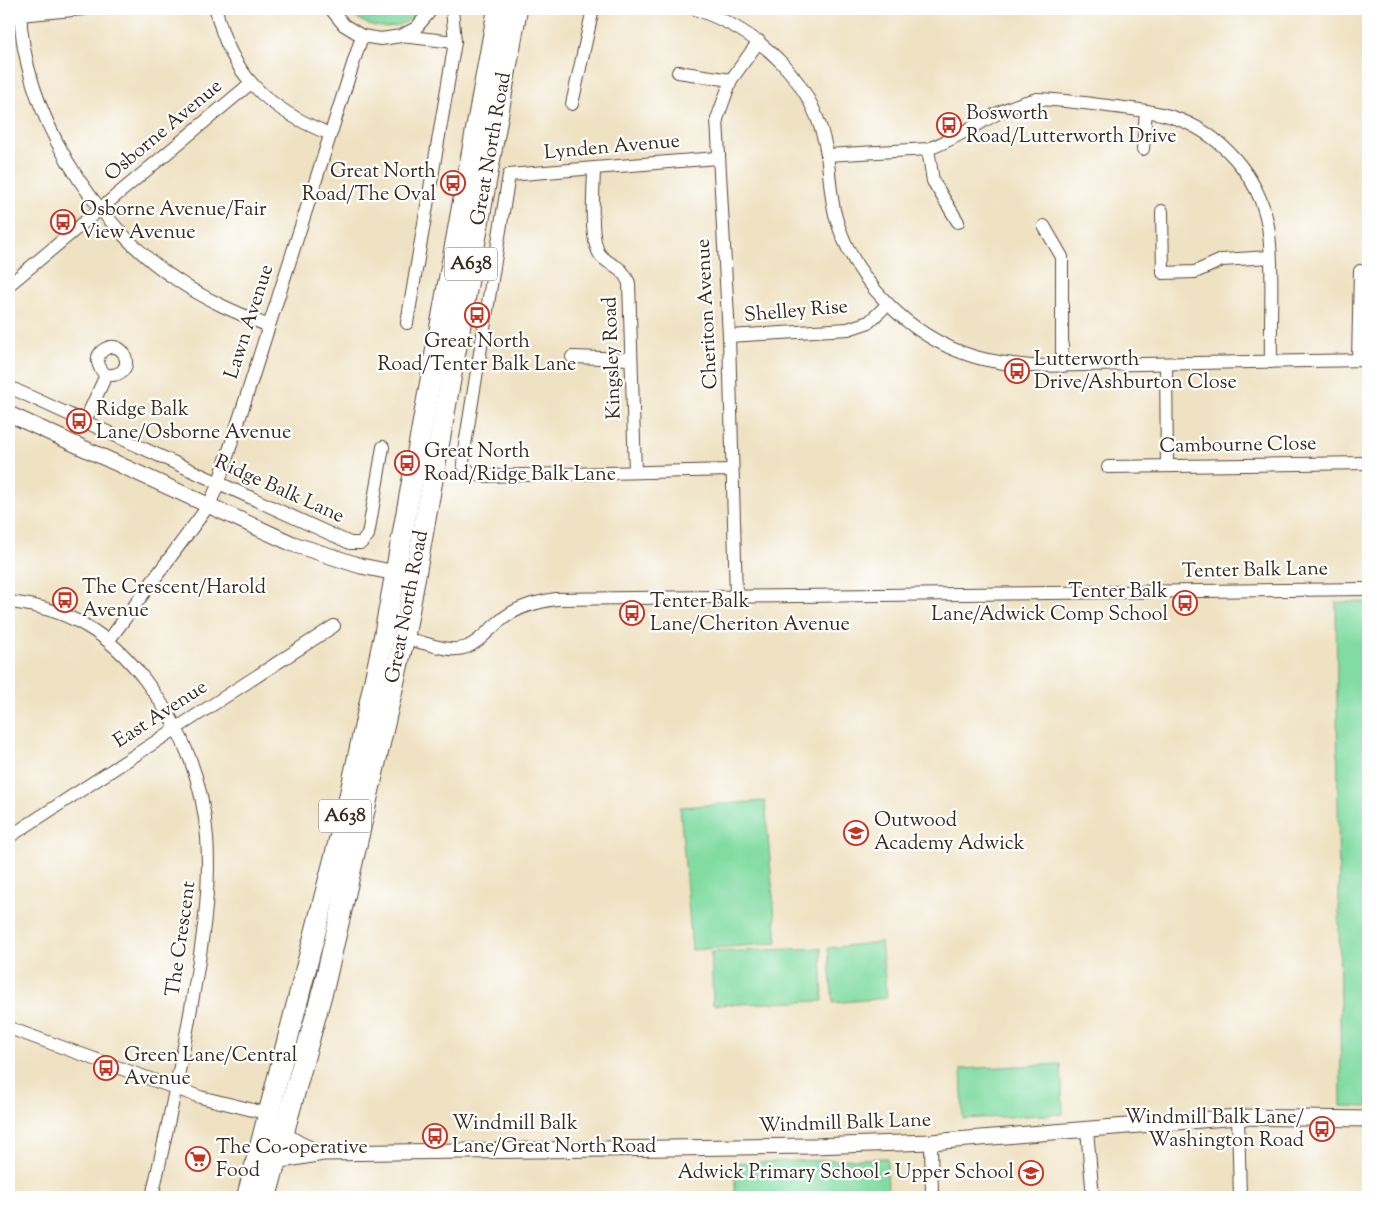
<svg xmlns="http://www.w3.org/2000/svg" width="1377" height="1206" viewBox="0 0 1377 1206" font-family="'Sorts Mill Goudy',serif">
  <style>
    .green { fill: #82dca2; stroke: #5e8360 }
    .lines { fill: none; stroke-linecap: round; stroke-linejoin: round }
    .minor-casing { stroke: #564637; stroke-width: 14 }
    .tertiary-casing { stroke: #564637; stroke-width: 17 }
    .trunk-casing { stroke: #564637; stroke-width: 22 }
    .minor { stroke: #fff; stroke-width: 12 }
    .tertiary { stroke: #fff; stroke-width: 15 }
    .trunk { stroke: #fff; stroke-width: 20 }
    .labels { text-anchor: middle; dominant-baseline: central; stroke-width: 4.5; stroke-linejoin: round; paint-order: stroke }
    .shield { fill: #fff; stroke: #766a62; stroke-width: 1 }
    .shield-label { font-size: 19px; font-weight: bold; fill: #3b2a1e }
    .poi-label { font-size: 20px; fill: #3b2a1e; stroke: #fff; text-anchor: start }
    .street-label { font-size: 20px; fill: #3b2a1e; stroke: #fff }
  </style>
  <rect width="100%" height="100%" fill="#fff"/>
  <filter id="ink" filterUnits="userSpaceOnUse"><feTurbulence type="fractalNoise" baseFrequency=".02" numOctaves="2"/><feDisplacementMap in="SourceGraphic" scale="10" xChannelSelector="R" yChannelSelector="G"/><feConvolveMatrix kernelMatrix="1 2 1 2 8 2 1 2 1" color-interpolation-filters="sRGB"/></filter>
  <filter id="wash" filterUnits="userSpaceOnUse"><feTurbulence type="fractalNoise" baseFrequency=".0096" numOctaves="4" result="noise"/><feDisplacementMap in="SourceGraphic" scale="20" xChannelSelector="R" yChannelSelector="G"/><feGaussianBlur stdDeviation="1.12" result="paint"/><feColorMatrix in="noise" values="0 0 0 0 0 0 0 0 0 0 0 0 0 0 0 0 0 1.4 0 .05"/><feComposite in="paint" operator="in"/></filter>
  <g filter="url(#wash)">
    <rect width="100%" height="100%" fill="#efe2c3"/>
    <!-- green -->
    <g class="green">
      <path d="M 347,9 L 421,9 C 401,34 367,32 347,9 Z"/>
      <path d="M 1336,602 L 1368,602 L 1368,1107 L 1341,1106 Z"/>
      <path d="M 765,801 L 777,943 L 692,950 L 680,807 Z"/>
      <path d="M 881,942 L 887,998 L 833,1003 L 828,948 Z"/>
      <path d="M 821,948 L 823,1001 L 713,1005 L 711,952 Z"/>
      <path d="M 1061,1064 L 1063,1114 L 963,1119 L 961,1069 Z"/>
      <path d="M 887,1158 L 888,1197 L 735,1197 L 735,1163 Z"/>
    </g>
  </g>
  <g filter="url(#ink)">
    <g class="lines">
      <defs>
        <g id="minor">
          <path d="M 20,9 C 22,110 93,225 177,280 C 206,300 237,313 269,326"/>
          <path d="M 216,9 C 230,75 269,110 330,134"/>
          <path d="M 331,9 L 344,25 L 362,36 L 381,39 L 401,36 L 455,42"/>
          <path d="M 695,9 C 762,32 816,82 827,155 C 830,176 830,197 836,218 C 855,282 909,336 972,356 C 991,362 1011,364 1031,366 L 1368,360"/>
          <path d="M 9,16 L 83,9"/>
          <path d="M 401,36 L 416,28 L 432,9"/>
          <path d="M 678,72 L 731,80"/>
          <path d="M 572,104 L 593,9"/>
          <path d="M 928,149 L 933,181 L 958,222"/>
          <path d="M 1143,149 L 1146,111"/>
          <path d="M 827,155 L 928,149 C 967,135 995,108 1037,99 C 1061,100 1085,103 1108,106 C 1130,109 1152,110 1172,117 C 1220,132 1259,176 1268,226 C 1274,268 1270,318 1271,362"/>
          <path d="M 717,158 L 509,175 L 464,451 L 463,465 L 471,473 L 482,476 L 732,470"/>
          <path d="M 594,168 C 594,188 588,244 602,257 C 616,270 619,262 629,283 L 635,472"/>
          <path d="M 1162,211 L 1163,273 L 1195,272 L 1222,260 L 1270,257"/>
          <path d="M 1044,226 L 1062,257 L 1062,366"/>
          <path d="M 9,285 L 251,83"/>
          <path d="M 407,323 L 455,42 L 452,9"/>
          <path d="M 729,336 L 848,329 L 869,322 L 888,304"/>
          <path d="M 572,357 L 631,359"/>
          <path d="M 1358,360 L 1360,271"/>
          <path d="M 1166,364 L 1167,466"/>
          <path d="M 9,387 L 350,543 L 361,543 L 368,535 L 383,447"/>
          <path d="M 85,421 L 106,375 C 98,368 93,356 105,349 C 126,337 139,378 106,375"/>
          <path d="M 1108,467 L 1368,463"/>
          <path d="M 736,597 L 729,336 L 717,119 L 731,80 L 759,41"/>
          <path d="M 9,602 C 68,608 109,633 145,680 C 227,786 213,885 191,1008 C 180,1072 166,1134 152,1197"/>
          <path d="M 399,639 C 421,638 445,655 467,647 C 481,641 488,630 500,621 C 516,607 536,602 556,599 L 1368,589"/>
          <path d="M 109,640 L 209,505 L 218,485 L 362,36"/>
          <path d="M 9,837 L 334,626"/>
          <path d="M 9,1028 L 200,1097 L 269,1114"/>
          <path d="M 1238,1117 L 1240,1197"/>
          <path d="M 1087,1130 L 1093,1197"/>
          <path d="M 931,1142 L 932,1197"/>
        </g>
        <g id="tertiary">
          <path d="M 9,414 L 293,544 L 361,566 L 406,575"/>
          <path d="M 278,1126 C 289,1141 303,1146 321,1153"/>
          <path d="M 276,1161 L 323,1153 L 812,1146 L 931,1142 L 1238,1117 L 1368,1119"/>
        </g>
        <g id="trunk">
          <path d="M 247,1197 L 345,817 L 384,636 L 498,9"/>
          <path d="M 266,1197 L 325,982 L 404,639 L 517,9"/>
        </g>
      </defs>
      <!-- minor casing -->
      <use href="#minor" class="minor-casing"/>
      <!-- tertiary casing -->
      <use href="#tertiary" class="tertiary-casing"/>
      <!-- trunk casing -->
      <use href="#trunk" class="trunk-casing"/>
      <!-- minor -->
      <use href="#minor" class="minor"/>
      <!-- tertiary -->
      <use href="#tertiary" class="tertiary"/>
      <!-- trunk -->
      <use href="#trunk" class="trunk"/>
    </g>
  </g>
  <!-- icons -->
  <defs>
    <symbol id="bus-ring" viewBox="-11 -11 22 22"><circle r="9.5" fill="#fff" stroke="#c8321e" stroke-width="1.5"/><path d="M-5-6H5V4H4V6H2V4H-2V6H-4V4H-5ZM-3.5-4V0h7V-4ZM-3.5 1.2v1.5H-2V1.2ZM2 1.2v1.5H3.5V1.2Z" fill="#c8321e"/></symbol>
    <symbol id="school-ring" viewBox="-11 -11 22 22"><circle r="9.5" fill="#fff" stroke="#c8321e" stroke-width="1.5"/><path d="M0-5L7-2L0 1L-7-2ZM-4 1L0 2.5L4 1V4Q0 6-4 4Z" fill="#c8321e"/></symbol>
    <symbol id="supermarket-ring" viewBox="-11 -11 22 22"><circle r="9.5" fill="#fff" stroke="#c8321e" stroke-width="1.5"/><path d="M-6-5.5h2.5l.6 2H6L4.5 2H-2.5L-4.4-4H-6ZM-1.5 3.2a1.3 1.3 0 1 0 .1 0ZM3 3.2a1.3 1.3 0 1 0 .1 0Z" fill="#c8321e"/></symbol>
  </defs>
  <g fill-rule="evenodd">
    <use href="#bus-ring" x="935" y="111" width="28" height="28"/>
    <use href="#bus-ring" x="439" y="169" width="28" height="28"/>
    <use href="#bus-ring" x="49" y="208" width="28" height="28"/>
    <use href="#bus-ring" x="463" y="301" width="28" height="28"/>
    <use href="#bus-ring" x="1003" y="357" width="28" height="28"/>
    <use href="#bus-ring" x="65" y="407" width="28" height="28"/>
    <use href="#bus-ring" x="393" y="449" width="28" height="28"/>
    <use href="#bus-ring" x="51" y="586" width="28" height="28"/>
    <use href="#bus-ring" x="1171" y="589" width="28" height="28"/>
    <use href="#bus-ring" x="618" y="599" width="28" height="28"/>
    <use href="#school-ring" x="842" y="819" width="28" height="28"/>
    <use href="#bus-ring" x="92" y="1054" width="28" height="28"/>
    <use href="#bus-ring" x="1308" y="1115" width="28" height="28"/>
    <use href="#bus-ring" x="421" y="1122" width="28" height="28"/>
    <use href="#supermarket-ring" x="184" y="1145" width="28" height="28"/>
    <use href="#school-ring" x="1017" y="1159" width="28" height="28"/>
  </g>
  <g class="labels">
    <!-- shield labels -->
    <g class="shield">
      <rect x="445" y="247.5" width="52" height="33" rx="4"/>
      <rect x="319" y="799.5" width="52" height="33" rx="4"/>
    </g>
    <g class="shield-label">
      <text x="471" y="264">A638</text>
      <text x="345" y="816">A638</text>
    </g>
    <!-- poi labels -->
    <g class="poi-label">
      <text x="966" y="114">Bosworth<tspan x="966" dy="23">Road/Lutterworth Drive</tspan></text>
      <text x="436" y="172" text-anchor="end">Great North<tspan x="436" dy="23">Road/The Oval</tspan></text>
      <text x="80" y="210">Osborne Avenue/Fair<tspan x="80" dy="23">View Avenue</tspan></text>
      <text x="477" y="342" text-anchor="middle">Great North<tspan x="477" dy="23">Road/Tenter Balk Lane</tspan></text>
      <text x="1034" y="360">Lutterworth<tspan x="1034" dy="23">Drive/Ashburton Close</tspan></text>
      <text x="96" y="410">Ridge Balk<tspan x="96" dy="23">Lane/Osborne Avenue</tspan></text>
      <text x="424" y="452">Great North<tspan x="424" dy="23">Road/Ridge Balk Lane</tspan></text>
      <text x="82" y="588">The Crescent/Harold<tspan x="82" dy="23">Avenue</tspan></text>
      <text x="1168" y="592" text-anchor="end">Tenter Balk<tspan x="1168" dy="23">Lane/Adwick Comp School</tspan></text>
      <text x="650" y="602">Tenter Balk<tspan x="650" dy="23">Lane/Cheriton Avenue</tspan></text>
      <text x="874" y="821">Outwood<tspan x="874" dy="23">Academy Adwick</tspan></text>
      <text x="124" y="1056">Green Lane/Central<tspan x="124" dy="23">Avenue</tspan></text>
      <text x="1304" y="1118" text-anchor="end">Windmill Balk Lane/<tspan x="1304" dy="23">Washington Road</tspan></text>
      <text x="452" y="1124">Windmill Balk<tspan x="452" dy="23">Lane/Great North Road</tspan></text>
      <text x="216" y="1148">The Co-operative<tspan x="216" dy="23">Food</tspan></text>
      <text x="1014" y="1173" text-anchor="end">Adwick Primary School - Upper School</text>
    </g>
    <!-- street labels -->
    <g class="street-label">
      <text transform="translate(164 131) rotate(-40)">Osborne Avenue</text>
      <text transform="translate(612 148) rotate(-5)">Lynden Avenue</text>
      <text transform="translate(492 149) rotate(-80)">Great North Road</text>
      <text transform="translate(796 312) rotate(-5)">Shelley Rise</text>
      <text transform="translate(708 314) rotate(-93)">Cheriton Avenue</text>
      <text transform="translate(250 322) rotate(-72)">Lawn Avenue</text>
      <text transform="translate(613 358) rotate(-92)">Kingsley Road</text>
      <text transform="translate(1238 446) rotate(-1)">Cambourne Close</text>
      <text transform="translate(279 490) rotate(24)">Ridge Balk Lane</text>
      <text transform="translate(1255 571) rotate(-1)">Tenter Balk Lane</text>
      <text transform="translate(408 607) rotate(-79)">Great North Road</text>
      <text transform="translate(161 715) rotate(-33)">East Avenue</text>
      <text transform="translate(182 939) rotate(-82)">The Crescent</text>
      <text transform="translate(845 1124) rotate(-2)">Windmill Balk Lane</text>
    </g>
  </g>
  <!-- margin -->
  <rect width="1377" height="1206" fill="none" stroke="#fff" stroke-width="30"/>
</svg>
